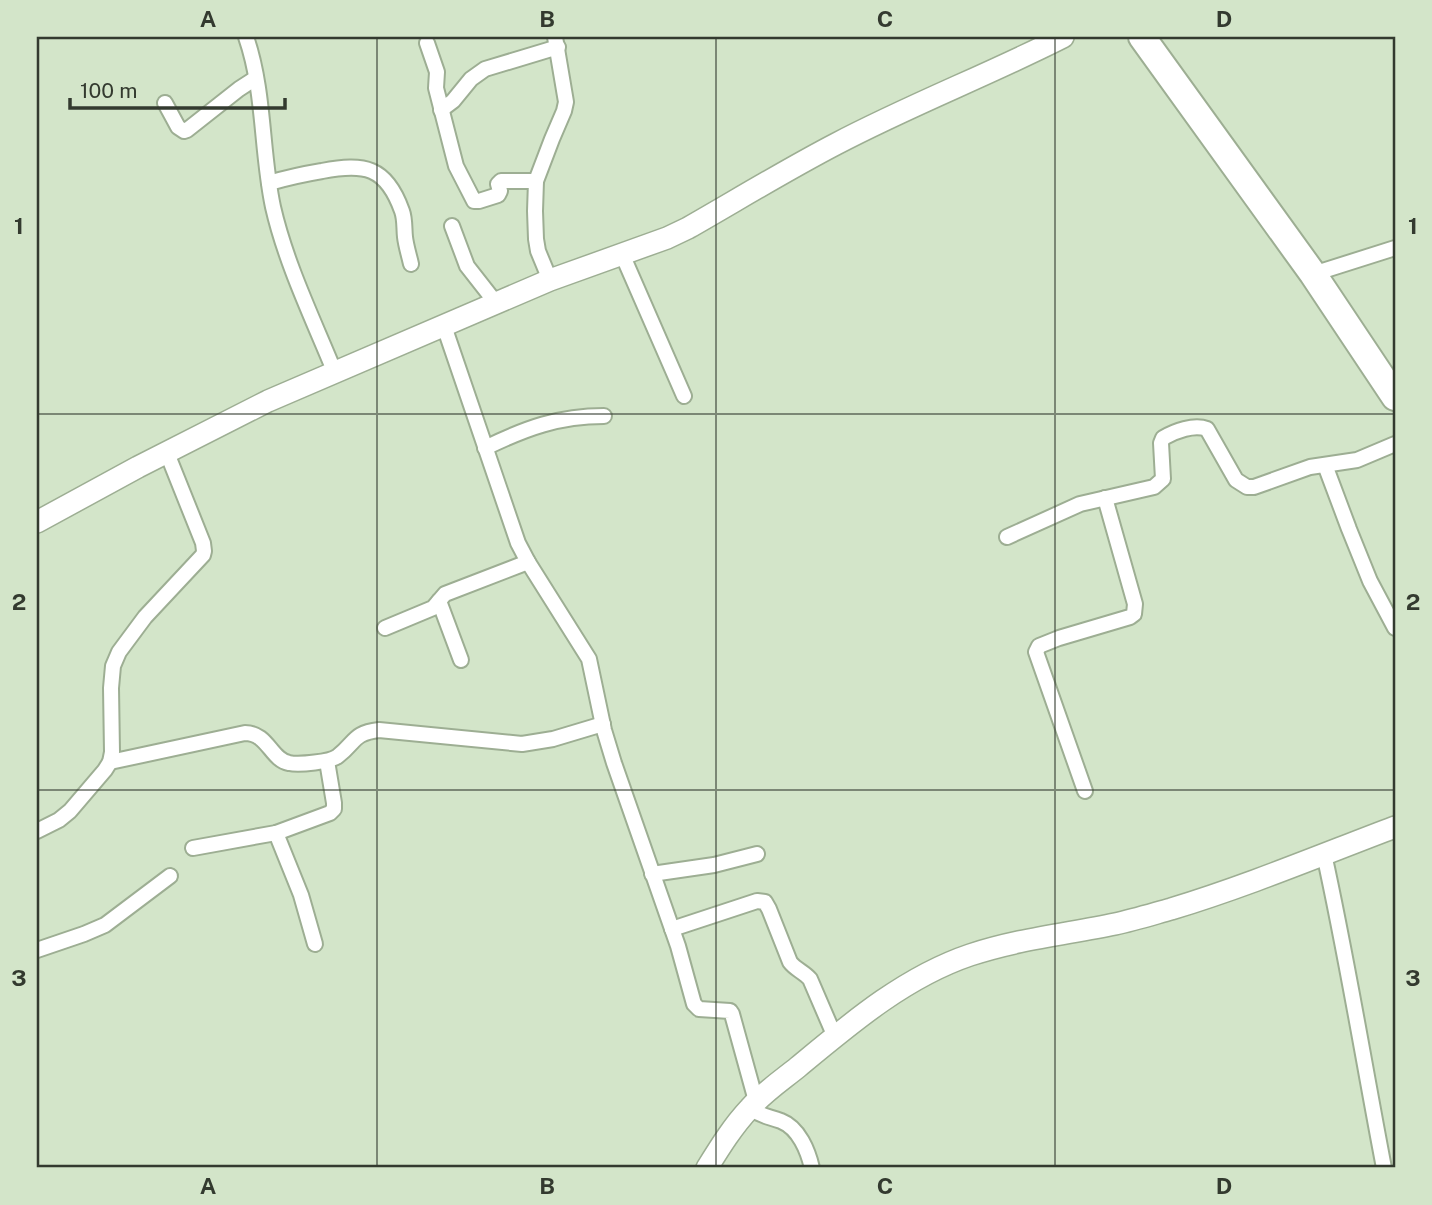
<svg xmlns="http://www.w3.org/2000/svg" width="1432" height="1205" viewBox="0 0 1432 1205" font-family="'Public Sans',sans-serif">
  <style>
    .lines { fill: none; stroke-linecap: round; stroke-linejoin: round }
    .street-casing { stroke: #9dae93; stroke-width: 18 }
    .secondary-casing { stroke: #9dae93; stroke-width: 24 }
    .highway-casing { stroke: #9dae93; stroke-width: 30 }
    .street { stroke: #fff; stroke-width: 14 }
    .secondary { stroke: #fff; stroke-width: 21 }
    .highway { stroke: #fff; stroke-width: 26 }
    .grid { fill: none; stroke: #333a2f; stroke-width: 2; stroke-opacity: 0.55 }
    .neatline { fill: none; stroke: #333a2f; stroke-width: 2.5 }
    .grid-label { font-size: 23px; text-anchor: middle; font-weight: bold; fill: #333a2f }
  </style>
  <rect width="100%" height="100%" fill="#d3e5c9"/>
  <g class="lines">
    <defs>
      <g id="street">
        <path d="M 246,37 C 265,92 261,151 273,207 C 286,264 313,319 335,373"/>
        <path d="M 427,43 L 437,72 L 436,88 L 456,166 L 474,201 L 479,201 L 498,195 L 500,191 L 498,184 L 501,181 L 536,181"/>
        <path d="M 165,103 L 178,127 L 184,131 L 187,130 L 239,89 L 256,78"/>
        <path d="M 441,110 L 453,101 L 471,79 L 485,69 L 558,47"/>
        <path d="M 269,183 C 286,178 304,174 322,171 C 364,163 386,166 402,211 C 405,219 404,228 405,237 C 406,246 409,255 411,264"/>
        <path d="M 452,226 L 467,266 L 496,303"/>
        <path d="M 622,254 L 684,396"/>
        <path d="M 1313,274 L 1395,248"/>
        <path d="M 550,280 L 538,251 L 536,239 L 535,211 L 536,181 L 552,139 L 564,111 L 566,102 L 555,37"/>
        <path d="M 444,326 L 518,543 L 528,562 L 589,659 L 604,730 L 614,763 L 678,946 L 694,1004 L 699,1009 L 730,1011 L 732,1014 L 756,1101"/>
        <path d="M 485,448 C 526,428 559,416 604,416"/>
        <path d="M 1325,465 L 1349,529 L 1370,581 L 1395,628"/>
        <path d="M 1007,537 L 1080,504 L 1154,487 L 1163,479 L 1161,443 L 1163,438 C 1175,431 1194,424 1207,429 L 1236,480 L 1247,487 L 1254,487 L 1310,467 L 1357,460 L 1395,444"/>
        <path d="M 439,601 L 461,660"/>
        <path d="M 385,628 L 433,608 L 445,594 L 528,562"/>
        <path d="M 110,762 L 245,733 C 268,733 271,760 289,763 C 299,765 331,762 338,756 C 356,742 353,733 379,730 L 522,744 L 553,739 L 603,724"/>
        <path d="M 1085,791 L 1036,652 L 1039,646 L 1059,638 L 1130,617 L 1134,614 L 1135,604 L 1105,498"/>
        <path d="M 37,831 L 59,820 L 70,811 L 105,770 L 110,762 L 112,752 L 111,688 L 113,666 L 119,652 L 145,617 L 203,555 L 204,551 L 203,543 L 167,453"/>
        <path d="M 276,833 L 301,895 L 315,944"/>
        <path d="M 193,848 L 276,833 L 330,813 L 334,809 L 334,803 L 327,761"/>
        <path d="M 1324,854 C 1347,958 1364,1064 1384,1168"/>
        <path d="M 652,874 L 714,865 L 757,854"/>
        <path d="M 672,929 L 757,901 L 765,902 L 769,909 L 790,962 C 795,969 804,972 810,979 L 835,1037"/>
        <path d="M 37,950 L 84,934 L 105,925 L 170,876"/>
        <path d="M 750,1108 C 763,1117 767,1116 781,1121 C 799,1128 808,1151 812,1168"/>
      </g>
      <g id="secondary">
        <path d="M 37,522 L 138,467 L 268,401 L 550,280 L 667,238 L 688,228 C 737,200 786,170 836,144 C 910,105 988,75 1063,37"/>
        <path d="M 707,1168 C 720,1147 733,1126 750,1108 C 764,1092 782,1080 798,1067 C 851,1023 905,977 970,955 C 1018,939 1067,934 1115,924 C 1134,920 1153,914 1171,909 C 1247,886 1321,855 1395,827"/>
      </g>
      <path id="highway" d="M 1142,37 L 1313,274 L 1395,397"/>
    </defs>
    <!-- street casing -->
    <use href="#street" class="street-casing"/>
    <!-- secondary casing -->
    <use href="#secondary" class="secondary-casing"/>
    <!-- highway casing -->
    <use href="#highway" class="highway-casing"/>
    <!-- street -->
    <use href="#street" class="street"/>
    <!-- secondary -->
    <use href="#secondary" class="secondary"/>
    <!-- highway -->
    <use href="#highway" class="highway"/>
  </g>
  <!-- grid -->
  <path class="grid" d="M 377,37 L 377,1168M 716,37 L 716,1168M 1055,37 L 1055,1168M 37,414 L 1395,414M 37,790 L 1395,790"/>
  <!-- border -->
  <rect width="1432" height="1205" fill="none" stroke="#d3e5c9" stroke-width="77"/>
  <!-- scale -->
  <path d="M70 98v10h215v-10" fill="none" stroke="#333a2f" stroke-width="3.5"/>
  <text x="80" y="98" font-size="21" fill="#333a2f" stroke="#d3e5c9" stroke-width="5" paint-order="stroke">100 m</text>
  <rect x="38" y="38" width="1356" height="1128" class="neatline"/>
  <g class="grid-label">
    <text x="208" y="27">A</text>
    <text x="547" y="27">B</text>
    <text x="885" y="27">C</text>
    <text x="1224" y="27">D</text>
    <text x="19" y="234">1</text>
    <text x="1413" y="234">1</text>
    <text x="19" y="610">2</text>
    <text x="1413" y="610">2</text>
    <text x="19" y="986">3</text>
    <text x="1413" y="986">3</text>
    <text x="208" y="1194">A</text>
    <text x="547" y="1194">B</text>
    <text x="885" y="1194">C</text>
    <text x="1224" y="1194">D</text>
  </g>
</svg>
